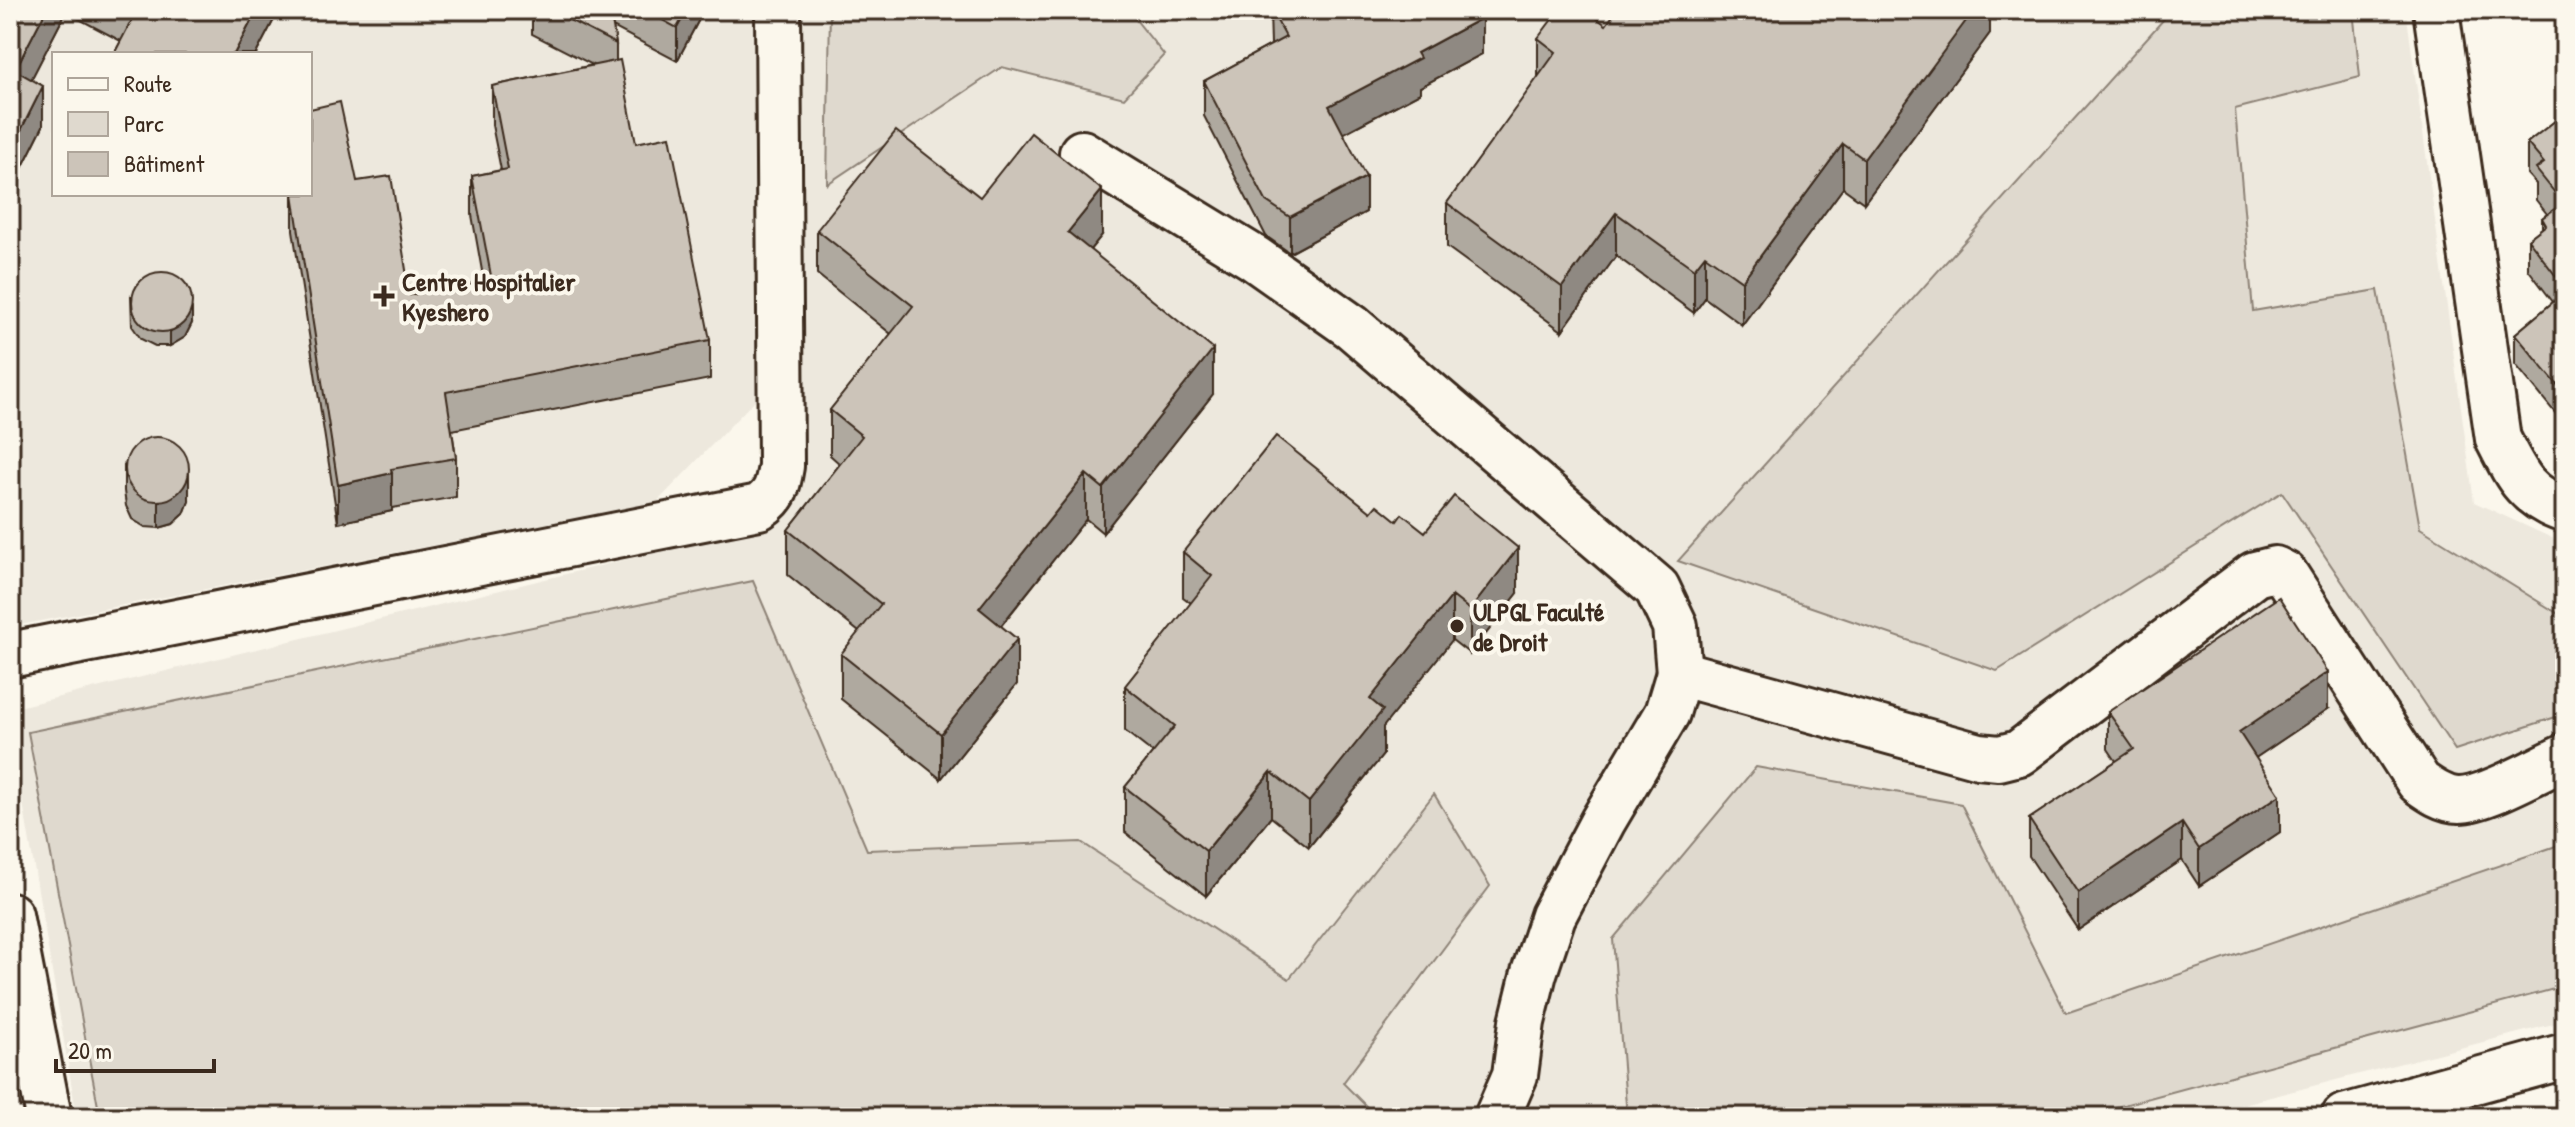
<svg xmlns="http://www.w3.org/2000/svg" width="2575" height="1127" viewBox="0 0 2575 1127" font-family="'Patrick Hand',sans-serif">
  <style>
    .built { fill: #ede8dd; fill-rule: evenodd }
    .green { fill: #dfd9ce; stroke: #8d8276; stroke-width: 2 }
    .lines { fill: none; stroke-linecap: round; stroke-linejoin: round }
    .minor-casing { stroke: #3b2a1e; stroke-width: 50 }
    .minor { stroke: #fbf7ec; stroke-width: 44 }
    .wall { fill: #afa99f; stroke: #3b2a1e; stroke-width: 2 }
    .shaded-wall { fill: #8f8982; stroke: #3b2a1e; stroke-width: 2 }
    .building { fill: #ccc4b9; stroke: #3b2a1e; stroke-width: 2 }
    .poi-dot { fill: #3b2a1e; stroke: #fbf7ec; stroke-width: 3 }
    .labels { text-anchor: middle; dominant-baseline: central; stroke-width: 8; stroke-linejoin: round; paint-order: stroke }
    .poi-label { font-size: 26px; font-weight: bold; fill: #3b2a1e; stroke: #fbf7ec; text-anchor: start }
  </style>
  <rect width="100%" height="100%" fill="#fbf7ec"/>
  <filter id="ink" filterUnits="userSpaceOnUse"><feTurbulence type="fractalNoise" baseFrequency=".0125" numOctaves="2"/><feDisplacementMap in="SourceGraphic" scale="16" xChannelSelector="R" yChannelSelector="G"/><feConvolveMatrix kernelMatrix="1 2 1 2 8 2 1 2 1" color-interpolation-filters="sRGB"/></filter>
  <g filter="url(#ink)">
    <!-- built -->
    <g class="built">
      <path d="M 10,10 L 760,10 L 757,398 L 657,502 L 10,627 ZM 54,54 L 310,54 L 310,194 L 54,194 Z"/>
      <path d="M 801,10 L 2406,10 L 2474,502 L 2565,544 L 2565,1021 L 2193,1117 L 77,1117 L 10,727 L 10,709 L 764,526 L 792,492 Z"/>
    </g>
    <!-- green -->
    <g class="green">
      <path d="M 830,10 L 1128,10 L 1164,55 L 1124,98 L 1002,67 L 827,184 Z"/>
      <path d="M 2172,10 L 2353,10 L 2360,77 L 2235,109 L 2253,311 L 2378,290 L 2420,528 L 2565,618 L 2565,714 L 2455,750 L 2282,492 L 1997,671 L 1678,561 Z"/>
      <path d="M 753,581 L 867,850 L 1081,842 L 1289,979 L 1434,794 L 1490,886 L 1343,1083 L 1377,1117 L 100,1117 L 28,732 Z"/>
      <path d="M 1756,767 L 1961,804 L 2066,1013 L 2565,843 L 2565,986 L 2079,1117 L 1627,1117 L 1613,939 Z"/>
    </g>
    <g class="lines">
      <defs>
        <g id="minor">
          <path d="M 2436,10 L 2498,439 C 2516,474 2525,497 2565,510"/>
          <path d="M 1082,153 L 1254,258 L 1352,327 L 1657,588 L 1675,626 L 1679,673"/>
          <path d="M 10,655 L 759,507 C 776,496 778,485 781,466 L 778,10"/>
          <path d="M 10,915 L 49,1117"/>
          <path d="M 1497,1117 L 1515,1075 L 1522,1022 L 1534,973 L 1553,916 L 1603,821 L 1667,713 L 1679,673 L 1979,756 L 1999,758 L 2019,753 L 2255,574 L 2275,569 L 2285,574 L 2419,782 C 2430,790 2444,800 2459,800 C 2485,800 2539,769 2565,757"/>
          <path d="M 2344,1117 L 2565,1056"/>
        </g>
      </defs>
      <!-- minor casing -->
      <use href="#minor" class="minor-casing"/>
      <!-- minor -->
      <use href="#minor" class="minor"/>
    </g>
    <!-- wall -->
    <g class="wall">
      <path d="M 10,10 L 279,10 L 256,54 L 114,54 L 121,41 L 66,12 L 31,79 L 43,126 L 10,192 Z"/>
      <path d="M 532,10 L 704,10 L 677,61 L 613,27 L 616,44 L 616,61 L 636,143 L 710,340 L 710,379 L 452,430 L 456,458 L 456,497 L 392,508 L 392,511 L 338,523 L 293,230 L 293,194 L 357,181 L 410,295 L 484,282 L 472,215 L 472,176 L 501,170 L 492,125 L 492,86 L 593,65 L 532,34 Z"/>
      <path d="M 1270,10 L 1478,10 L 1482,54 L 1420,87 L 1420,93 L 1344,133 L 1366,212 L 1290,253 L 1266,236 L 1204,116 L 1204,81 L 1271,45 Z"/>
      <path d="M 1990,10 L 1990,33 L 1864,203 L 1843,188 L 1742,325 L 1705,298 L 1694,313 L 1616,256 L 1562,331 L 1447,247 L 1447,203 L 1538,78 L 1538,38 L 1606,25 Z"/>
      <path d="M 2565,113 L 2565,425 L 2515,364 L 2515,334 L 2553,302 L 2528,269 L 2528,239 L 2542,228 L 2542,218 L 2547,214 L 2536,200 L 2536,184 L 2527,174 L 2527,143 Z"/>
      <path d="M 980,197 L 1102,235 L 1090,250 L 1213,394 L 1103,533 L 1086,519 L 1001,626 L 1017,684 L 941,779 L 841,699 L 841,654 L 859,632 L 788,575 L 788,530 L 840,464 L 830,455 L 830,410 L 891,334 L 817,274 L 817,230 Z"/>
      <path d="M 131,296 L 192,323 L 185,337 L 170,346 L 155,346 L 141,339 L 132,326 Z"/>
      <path d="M 124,465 L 189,501 L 184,514 L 173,524 L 159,528 L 145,527 L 132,519 L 126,506 L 124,491 Z"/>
      <path d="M 1371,512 L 1425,532 L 1518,593 L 1470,654 L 1452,640 L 1383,727 L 1383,755 L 1309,847 L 1271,817 L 1206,896 L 1125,832 L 1125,787 L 1153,753 L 1125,731 L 1125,686 L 1191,603 L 1183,597 L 1183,552 Z"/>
      <path d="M 2328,709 L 2255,758 L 2280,832 L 2199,886 L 2182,860 L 2078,930 L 2029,856 L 2029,819 L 2116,761 L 2108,749 L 2108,712 Z"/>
    </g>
    <!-- shaded-wall -->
    <g class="shaded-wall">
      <path d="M 46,10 L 66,10 L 66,12 L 15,111 L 15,70 Z"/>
      <path d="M 257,10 L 279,10 L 256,54 L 234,54 Z"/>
      <path d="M 687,10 L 704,10 L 677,61 L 677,28 Z"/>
      <path d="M 1972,10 L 1990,10 L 1990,33 L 1864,203 L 1864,159 Z"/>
      <path d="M 1482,18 L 1482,54 L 1420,87 L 1420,93 L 1329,141 L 1329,106 L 1417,53 Z"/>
      <path d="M 43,86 L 43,126 L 10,192 L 10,152 Z"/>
      <path d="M 1843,144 L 1843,188 L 1742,325 L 1742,281 Z"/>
      <path d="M 1366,177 L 1366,212 L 1290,253 L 1290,217 Z"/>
      <path d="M 1102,190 L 1102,235 L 1068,277 L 1068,232 Z"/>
      <path d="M 1616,213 L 1616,256 L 1562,331 L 1562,287 Z"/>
      <path d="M 1705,255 L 1705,298 L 1694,313 L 1694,269 Z"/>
      <path d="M 192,309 L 192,323 L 185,337 L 170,346 L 170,332 Z"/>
      <path d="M 1213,349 L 1213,394 L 1103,533 L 1103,488 Z"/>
      <path d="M 392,473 L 392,511 L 338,523 L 338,485 Z"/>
      <path d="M 189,474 L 189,501 L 184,514 L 173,524 L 159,528 L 159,502 Z"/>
      <path d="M 1086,474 L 1086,519 L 979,653 L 979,608 Z"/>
      <path d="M 1518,548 L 1518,593 L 1470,654 L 1470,610 Z"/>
      <path d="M 1452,596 L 1452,640 L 1383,727 L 1383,755 L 1309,847 L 1309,802 L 1370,699 Z"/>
      <path d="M 1017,639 L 1017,684 L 941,779 L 941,734 Z"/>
      <path d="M 2328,672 L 2328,709 L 2239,769 L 2239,732 Z"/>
      <path d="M 1271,772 L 1271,817 L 1206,896 L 1206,851 Z"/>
      <path d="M 2280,795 L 2280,832 L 2199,886 L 2199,849 Z"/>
      <path d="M 2182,823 L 2182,860 L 2078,930 L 2078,893 Z"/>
    </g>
    <!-- building -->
    <g class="building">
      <path d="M 10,10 L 46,10 L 15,70 L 43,86 L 10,152 Z"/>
      <path d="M 137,10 L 257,10 L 234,54 L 114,54 Z"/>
      <path d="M 550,10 L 610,10 L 616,44 Z"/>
      <path d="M 644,10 L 687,10 L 677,28 Z"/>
      <path d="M 1271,10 L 1478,10 L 1482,18 L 1417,53 L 1420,58 L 1329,106 L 1366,177 L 1290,217 L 1266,201 L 1204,81 L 1286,37 Z"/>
      <path d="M 1559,10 L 1586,10 L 1606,25 L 1617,10 L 1974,10 L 1864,159 L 1843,144 L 1742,281 L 1705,255 L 1694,269 L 1616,213 L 1562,287 L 1447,203 L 1556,52 L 1538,38 Z"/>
      <path d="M 620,60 L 636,143 L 670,136 L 710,340 L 446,392 L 456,458 L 391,469 L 392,473 L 338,485 L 293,194 L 310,194 L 310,109 L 340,102 L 357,181 L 391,176 L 410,295 L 492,281 L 472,176 L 508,169 L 492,86 Z"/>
      <path d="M 2565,113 L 2565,288 L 2528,239 L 2546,225 L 2542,218 L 2563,203 L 2536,169 L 2544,163 L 2527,143 Z"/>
      <path d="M 896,131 L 980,197 L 1031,133 L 1102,190 L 1068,232 L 1213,349 L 1103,488 L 1086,474 L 979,608 L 1017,639 L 941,734 L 841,654 L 881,604 L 788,530 L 862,436 L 830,410 L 913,306 L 817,230 Z"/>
      <circle cx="162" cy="302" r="30"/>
      <path d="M 2565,292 L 2565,394 L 2515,334 Z"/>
      <path d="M 1276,436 L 1371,512 L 1377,505 L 1397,521 L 1402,514 L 1425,532 L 1454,496 L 1518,548 L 1470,610 L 1452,596 L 1370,699 L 1383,710 L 1309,802 L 1271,772 L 1206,851 L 1125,787 L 1175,726 L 1125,686 L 1212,576 L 1183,552 Z"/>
      <circle cx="157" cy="469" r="32"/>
      <path d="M 2279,597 L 2328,672 L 2239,732 L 2280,795 L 2199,849 L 2182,823 L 2078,893 L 2029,819 L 2134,749 L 2108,712 Z"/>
      <path d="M 2541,1111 L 2541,1117 L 2499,1117 Z"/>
    </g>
  </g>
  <!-- markers -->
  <g class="poi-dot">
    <path d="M380 284h8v8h8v8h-8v8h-8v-8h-8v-8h8z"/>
    <circle cx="1457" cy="626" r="8"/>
  </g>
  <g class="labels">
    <!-- poi labels -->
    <g class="poi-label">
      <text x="402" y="281">Centre Hospitalier<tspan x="402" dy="30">Kyeshero</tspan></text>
      <text x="1473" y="611">ULPGL Faculté<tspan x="1473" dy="30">de Droit</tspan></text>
    </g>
  </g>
  <!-- margin -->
  <rect width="2575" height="1127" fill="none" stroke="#fbf7ec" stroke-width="40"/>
  <rect x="20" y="20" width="2535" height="1087" fill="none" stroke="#3b2a1e" stroke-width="3" filter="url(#ink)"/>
  <!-- legend -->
  <rect x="52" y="52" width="260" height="144" fill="#fbf7ec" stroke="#aea59a" stroke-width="2"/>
  <rect x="68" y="78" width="40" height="12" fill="#fbf7ec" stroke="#aea59a" stroke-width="2"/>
  <text x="124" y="92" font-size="24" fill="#3b2a1e">Route</text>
  <rect x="68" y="112" width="40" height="24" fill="#dfd9ce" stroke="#aea59a" stroke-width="2"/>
  <text x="124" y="132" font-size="24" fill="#3b2a1e">Parc</text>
  <rect x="68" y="152" width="40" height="24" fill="#ccc4b9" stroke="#aea59a" stroke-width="2"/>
  <text x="124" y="172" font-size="24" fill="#3b2a1e">Bâtiment</text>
  <!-- scale -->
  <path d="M56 1059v12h158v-12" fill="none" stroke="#3b2a1e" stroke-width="4"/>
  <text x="68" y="1059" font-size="24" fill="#3b2a1e" stroke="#fbf7ec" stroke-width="6" paint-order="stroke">20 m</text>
</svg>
